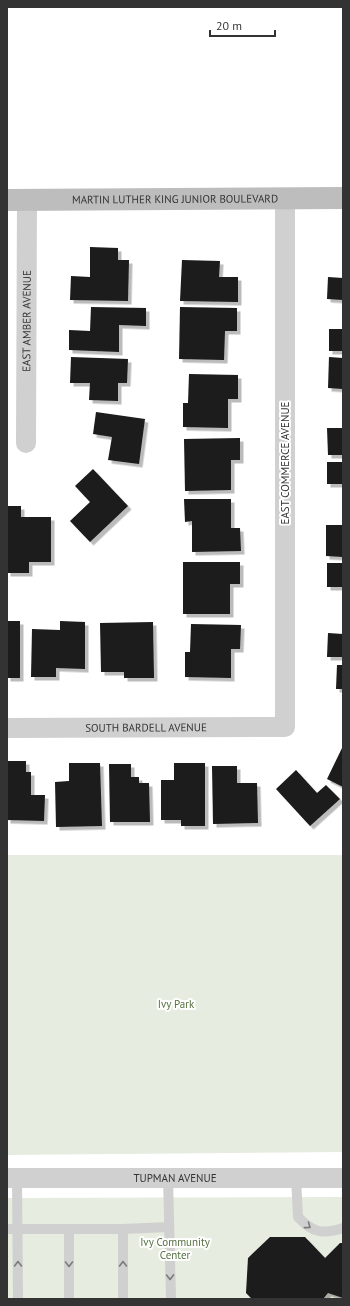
<svg xmlns="http://www.w3.org/2000/svg" width="350" height="1306" viewBox="0 0 350 1306" font-family="'PT Sans',sans-serif">
  <style>
    .green { fill: #e6ecdf }
    .building { fill: #1a1a1a; filter: url(#shadow) }
    .lines { fill: none; stroke-linecap: round; stroke-linejoin: round }
    .lane { stroke: #d0d0d0; stroke-width: 10 }
    .street { stroke: #d0d0d0; stroke-width: 20 }
    .secondary { stroke: #bdbdbd; stroke-width: 22 }
    .oneway { stroke: #7a7a7a }
    .labels { text-anchor: middle; dominant-baseline: central; stroke-width: 4; stroke-linejoin: round; paint-order: stroke }
    .street-label { font-size: 11px; fill: #333; stroke: #fff }
    .park-label { font-size: 11px; fill: #56703f; stroke: #fff }
  </style>
  <defs>
    <filter id="shadow"><feDropShadow dx="3.5" dy="3.5" stdDeviation="0" flood-color="#0004"/></filter>
  </defs>
  <rect width="100%" height="100%" fill="#fff"/>
  <!-- green -->
  <g class="green">
    <path d="M 7,855 L 343,855 L 343,1152 L 7,1155 Z"/>
    <path d="M 343,1197 L 343,1299 L 7,1299 L 7,1198 Z"/>
  </g>
  <!-- building -->
  <g class="building">
    <path d="M 90,247 L 118,248 L 118,260 L 129,260 L 128,301 L 70,300 L 71,276 L 90,277 Z"/>
    <path d="M 182,260 L 220,261 L 219,277 L 238,277 L 238,302 L 180,301 Z"/>
    <path d="M 328,277 L 343,278 L 343,300 L 327,299 Z"/>
    <path d="M 91,307 L 146,308 L 146,326 L 119,325 L 119,352 L 69,350 L 69,330 L 90,331 Z"/>
    <path d="M 180,307 L 237,308 L 237,331 L 225,331 L 224,360 L 179,359 Z"/>
    <rect x="329" y="329" width="14" height="22"/>
    <path d="M 71,357 L 128,359 L 127,383 L 118,383 L 118,401 L 89,400 L 90,383 L 70,383 Z"/>
    <path d="M 329,357 L 343,358 L 343,389 L 328,388 Z"/>
    <path d="M 189,374 L 238,375 L 238,399 L 228,399 L 228,428 L 183,427 L 183,403 L 188,403 Z"/>
    <path d="M 96,412 L 145,419 L 139,464 L 108,460 L 112,437 L 93,434 Z"/>
    <path d="M 327,428 L 343,428 L 343,455 L 328,455 Z"/>
    <path d="M 240,438 L 240,460 L 231,460 L 231,490 L 185,491 L 184,439 Z"/>
    <rect x="327" y="462" width="16" height="22"/>
    <path d="M 93,469 L 128,506 L 90,542 L 70,521 L 90,502 L 75,486 Z"/>
    <path d="M 184,499 L 231,499 L 231,528 L 240,528 L 241,551 L 192,552 L 192,521 L 185,522 Z"/>
    <path d="M 7,506 L 21,506 L 21,517 L 51,517 L 51,562 L 29,562 L 29,573 L 7,573 Z"/>
    <path d="M 326,525 L 343,525 L 343,557 L 326,556 Z"/>
    <path d="M 183,562 L 240,562 L 240,584 L 230,584 L 230,614 L 183,614 Z"/>
    <rect x="327" y="563" width="16" height="24"/>
    <rect x="7" y="621" width="13" height="57"/>
    <path d="M 60,621 L 85,622 L 85,669 L 56,668 L 56,677 L 31,677 L 32,629 L 60,630 Z"/>
    <path d="M 153,622 L 154,678 L 124,678 L 124,672 L 101,672 L 100,623 Z"/>
    <path d="M 191,624 L 241,625 L 240,649 L 231,649 L 231,678 L 185,677 L 185,652 L 190,652 Z"/>
    <path d="M 328,633 L 343,634 L 343,657 L 327,657 Z"/>
    <path d="M 337,665 L 343,665 L 343,689 L 336,689 Z"/>
    <path d="M 343,746 L 343,787 L 327,779 Z"/>
    <path d="M 7,761 L 26,761 L 26,772 L 31,772 L 31,795 L 45,795 L 44,821 L 7,820 Z"/>
    <path d="M 69,763 L 100,763 L 102,826 L 56,827 L 55,782 L 69,781 Z"/>
    <path d="M 174,763 L 205,763 L 205,826 L 181,826 L 181,820 L 161,820 L 161,780 L 174,780 Z"/>
    <path d="M 109,764 L 131,764 L 131,777 L 139,777 L 139,783 L 149,783 L 150,822 L 110,822 Z"/>
    <path d="M 212,766 L 237,766 L 237,783 L 257,783 L 258,823 L 213,824 Z"/>
    <path d="M 296,770 L 317,793 L 326,785 L 340,799 L 310,826 L 276,789 Z"/>
    <path d="M 270,1237 L 305,1237 L 325,1258 L 340,1243 L 343,1243 L 343,1298 L 328,1293 L 323,1299 L 252,1299 L 246,1293 L 248,1258 Z"/>
  </g>
  <g class="lines">
    <!-- lane -->
    <g class="lane">
      <path d="M 168,1178 L 171,1299"/>
      <path d="M 296,1178 L 298,1217 C 312,1232 322,1235 343,1228"/>
      <path d="M 17,1179 L 18,1299"/>
      <path d="M 7,1229 L 123,1229 L 169,1227"/>
      <path d="M 123,1229 L 123,1299"/>
      <path d="M 69,1299 L 69,1229"/>
    </g>
    <!-- street -->
    <g class="street">
      <path id="s1" d="M 26,443 L 27,200"/>
      <path id="s2" d="M 7,728 L 285,727 L 285,198"/>
      <path id="s3" d="M 7,1178 L 343,1178"/>
    </g>
    <!-- secondary -->
    <path class="secondary" id="s4" d="M 7,200 L 343,198"/>
  </g>
  <!-- one-way arrows -->
  <defs><path id="oneway-chevron" d="M-2-3.5L2.5 0L-2 3.5" fill="none" stroke-width="1.6" stroke-linecap="round" stroke-linejoin="round"/></defs>
  <g class="oneway">
    <use href="#oneway-chevron" transform="translate(308 1226) rotate(36)"/>
    <use href="#oneway-chevron" transform="translate(18 1264) rotate(-90)"/>
    <use href="#oneway-chevron" transform="translate(69 1264) rotate(90)"/>
    <use href="#oneway-chevron" transform="translate(123 1264) rotate(-90)"/>
    <use href="#oneway-chevron" transform="translate(170 1277) rotate(89)"/>
  </g>
  <g class="labels">
    <!-- street labels -->
    <g class="street-label">
      <text stroke="none"><textPath href="#s4" startOffset="168">MARTIN LUTHER KING JUNIOR BOULEVARD</textPath></text>
      <text stroke="none"><textPath href="#s1" startOffset="122">EAST AMBER AVENUE</textPath></text>
      <text transform="translate(285 463) rotate(-90)">EAST COMMERCE AVENUE</text>
      <text stroke="none"><textPath href="#s2" startOffset="139">SOUTH BARDELL AVENUE</textPath></text>
      <text stroke="none"><textPath href="#s3" startOffset="168">TUPMAN AVENUE</textPath></text>
    </g>
    <!-- park labels -->
    <g class="park-label">
      <text x="176" y="1004">Ivy Park</text>
      <text x="175" y="1242">Ivy Community<tspan x="175" dy="13">Center</tspan></text>
    </g>
  </g>
  <!-- border -->
  <rect width="350" height="1306" fill="none" stroke="#333333" stroke-width="16"/>
  <!-- scale -->
  <path d="M210 30v6h65v-6" fill="none" stroke="#333333" stroke-width="2"/>
  <text x="216" y="30" font-size="12" fill="#333333" stroke="#ffffff" stroke-width="3" paint-order="stroke">20 m</text>
</svg>
